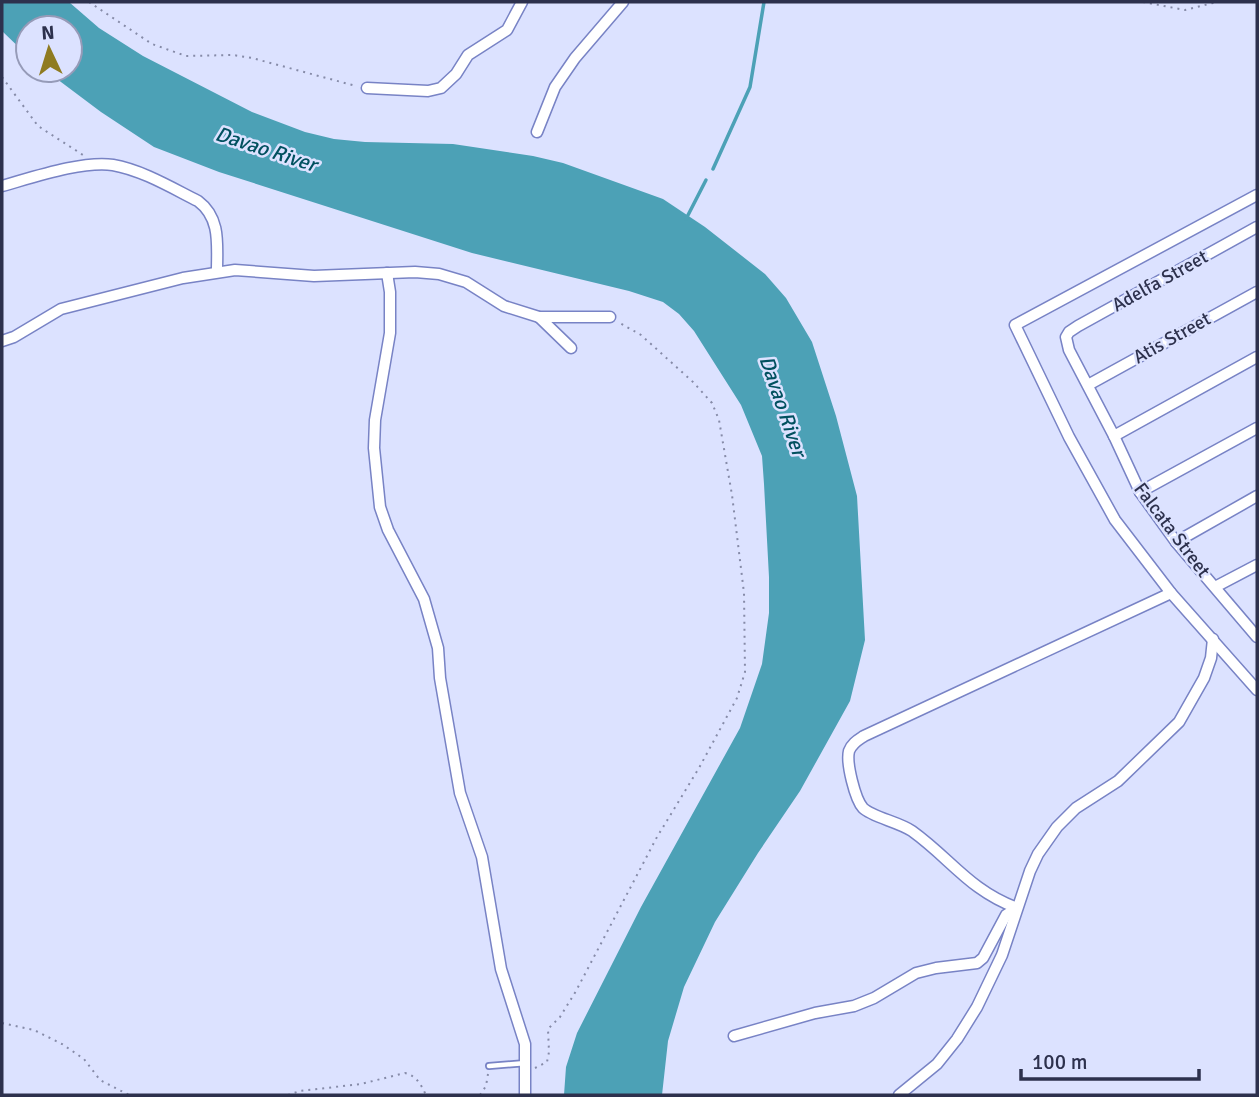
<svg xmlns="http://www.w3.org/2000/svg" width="1259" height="1097" viewBox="0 0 1259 1097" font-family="Signika,sans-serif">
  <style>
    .water { fill: #4ca1b6 }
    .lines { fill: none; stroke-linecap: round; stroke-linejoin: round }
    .stream { stroke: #4ca1b6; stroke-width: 3.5 }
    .lane-casing { stroke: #7883c5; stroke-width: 8 }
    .street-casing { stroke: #7883c5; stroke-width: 13 }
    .path { stroke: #868ba8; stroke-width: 2; stroke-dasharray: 2 5; stroke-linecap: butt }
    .lane { stroke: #fff; stroke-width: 4.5 }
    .street { stroke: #fff; stroke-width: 10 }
    .labels { text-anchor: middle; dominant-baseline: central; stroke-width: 5; stroke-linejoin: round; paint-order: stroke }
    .street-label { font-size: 19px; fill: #2d314d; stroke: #dce2ff }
    .water-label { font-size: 21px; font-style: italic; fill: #01505f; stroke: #dce2ff }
  </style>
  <rect width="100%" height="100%" fill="#dce2ff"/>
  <!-- water -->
  <path class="water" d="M 2,2 L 69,2 L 99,28 L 143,56 L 252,112 L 305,132 L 334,139 L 365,142 L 453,144 L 533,156 L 563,163 L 663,199 L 705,227 L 765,274 L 786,298 L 812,342 L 836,416 L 857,496 L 865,640 L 850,701 L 800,791 L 758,853 L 715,922 L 684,987 L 668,1041 L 662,1095 L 564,1095 L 566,1067 L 577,1033 L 641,907 L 740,728 L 762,664 L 769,613 L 769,577 L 764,484 L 762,456 L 741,405 L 694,331 L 679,314 L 663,302 L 629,291 L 472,253 L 219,172 L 154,147 L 101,112 L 45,70 L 70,70 L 70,28 L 28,28 L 28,56 L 2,31 Z"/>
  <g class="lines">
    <!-- stream -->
    <g class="stream">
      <path d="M 713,169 L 750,87 L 764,2"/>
      <path d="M 686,219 L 706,180"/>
    </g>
    <defs>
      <path id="lane" d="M 489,1066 L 526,1063"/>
      <g id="street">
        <path d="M 367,88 L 428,91 L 441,88 L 456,74 L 468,55 L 507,30 L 522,2"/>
        <path d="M 537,132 L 555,87 L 575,58 L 623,2"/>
        <path d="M 2,186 C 31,178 84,160 113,165 C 142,170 172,188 198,201 C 221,218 217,245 217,271"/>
        <path d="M 1257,195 L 1015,325 L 1069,437 L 1115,520 L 1171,593 L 1257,690"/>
        <path d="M 1257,227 L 1078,326 L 1069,332 L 1066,337 L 1069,350 L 1114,436 L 1140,492 L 1176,542 L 1257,637"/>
        <path d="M 387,273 L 390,292 L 390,333 L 375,420 L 374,448 L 380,507 L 388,530 L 424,599 L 438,648 L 440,678 L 460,793 L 482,857 L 501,969 L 525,1044 L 525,1095"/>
        <path d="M 539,317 L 571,348"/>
        <path d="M 2,341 L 14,337 L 61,309 L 183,278 L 235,270 L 314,276 L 415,272 L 439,274 L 466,282 L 504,306 L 539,317 L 610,317"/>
        <path d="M 1088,385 L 1257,292"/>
        <path d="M 1114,436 L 1257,357"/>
        <path d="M 1140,492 L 1257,428"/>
        <path d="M 1176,542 L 1257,496"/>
        <path d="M 1215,587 L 1257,565"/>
        <path d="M 1017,908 C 969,890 951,859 912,831 C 899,822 872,817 863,808 C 855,799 846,763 849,751 C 852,743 858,740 864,736 L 1171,593"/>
        <path d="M 734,1036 L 815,1013 L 854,1006 L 874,998 L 916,973 L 936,968 L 977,963 L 983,958 L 1006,915 L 1017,908"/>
        <path d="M 899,1095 L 937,1064 L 957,1039 L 977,1007 L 1002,955 L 1030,871 L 1038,854 L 1057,827 L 1076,808 L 1118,781 L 1179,722 L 1204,678 L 1211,658 L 1213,639"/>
      </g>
    </defs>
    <!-- lane casing -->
    <use href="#lane" class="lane-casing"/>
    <!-- street casing -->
    <use href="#street" class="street-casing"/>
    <!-- path -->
    <g class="path">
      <path d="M 89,2 L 152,44 L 186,56 L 233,55 L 252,58 L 356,86"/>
      <path d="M 1143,2 L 1185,10 L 1217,2"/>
      <path d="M 2,77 L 38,126 L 83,155"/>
      <path d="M 2,1023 L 34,1030 L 62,1044 L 84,1059 L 100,1080 L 129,1095"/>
      <path d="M 535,1068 L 547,1062 L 549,1052 L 548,1029 L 560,1017 L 576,991 L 657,837 L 699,768 L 737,698 L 745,672 L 744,593 L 732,495 L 719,420 L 712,403 L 693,382 L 641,335 L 620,323"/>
      <path d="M 288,1095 L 300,1091 L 361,1084 L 405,1073 C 417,1076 421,1085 426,1095"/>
      <path d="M 480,1095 L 486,1086 L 488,1074"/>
    </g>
    <!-- lane -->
    <use href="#lane" class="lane"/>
    <!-- street -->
    <use href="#street" class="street"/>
  </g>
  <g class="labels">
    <!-- street labels -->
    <g class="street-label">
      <text transform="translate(1160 281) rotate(-29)">Adelfa Street</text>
      <text transform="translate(1172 338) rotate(-29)">Atis Street</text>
      <text transform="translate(1172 530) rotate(53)">Falcata Street</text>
    </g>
    <!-- water labels -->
    <g class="water-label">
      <text transform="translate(266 149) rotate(18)">Davao River</text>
      <text transform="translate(783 406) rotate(71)">Davao River</text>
    </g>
  </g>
  <!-- border -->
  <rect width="1259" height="1097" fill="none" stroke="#2d314d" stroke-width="7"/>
  <!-- north arrow -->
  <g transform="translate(49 49) rotate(356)"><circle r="33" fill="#dce2ff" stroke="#969bb8" stroke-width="2"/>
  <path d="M0-5L12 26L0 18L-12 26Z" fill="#8f7b21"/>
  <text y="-10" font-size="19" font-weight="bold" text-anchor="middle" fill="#2d314d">N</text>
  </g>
  <!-- scale -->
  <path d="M1021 1069v10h178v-10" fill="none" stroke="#2d314d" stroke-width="3.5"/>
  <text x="1032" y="1069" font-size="21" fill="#2d314d" stroke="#dce2ff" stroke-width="5" paint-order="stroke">100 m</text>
</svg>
